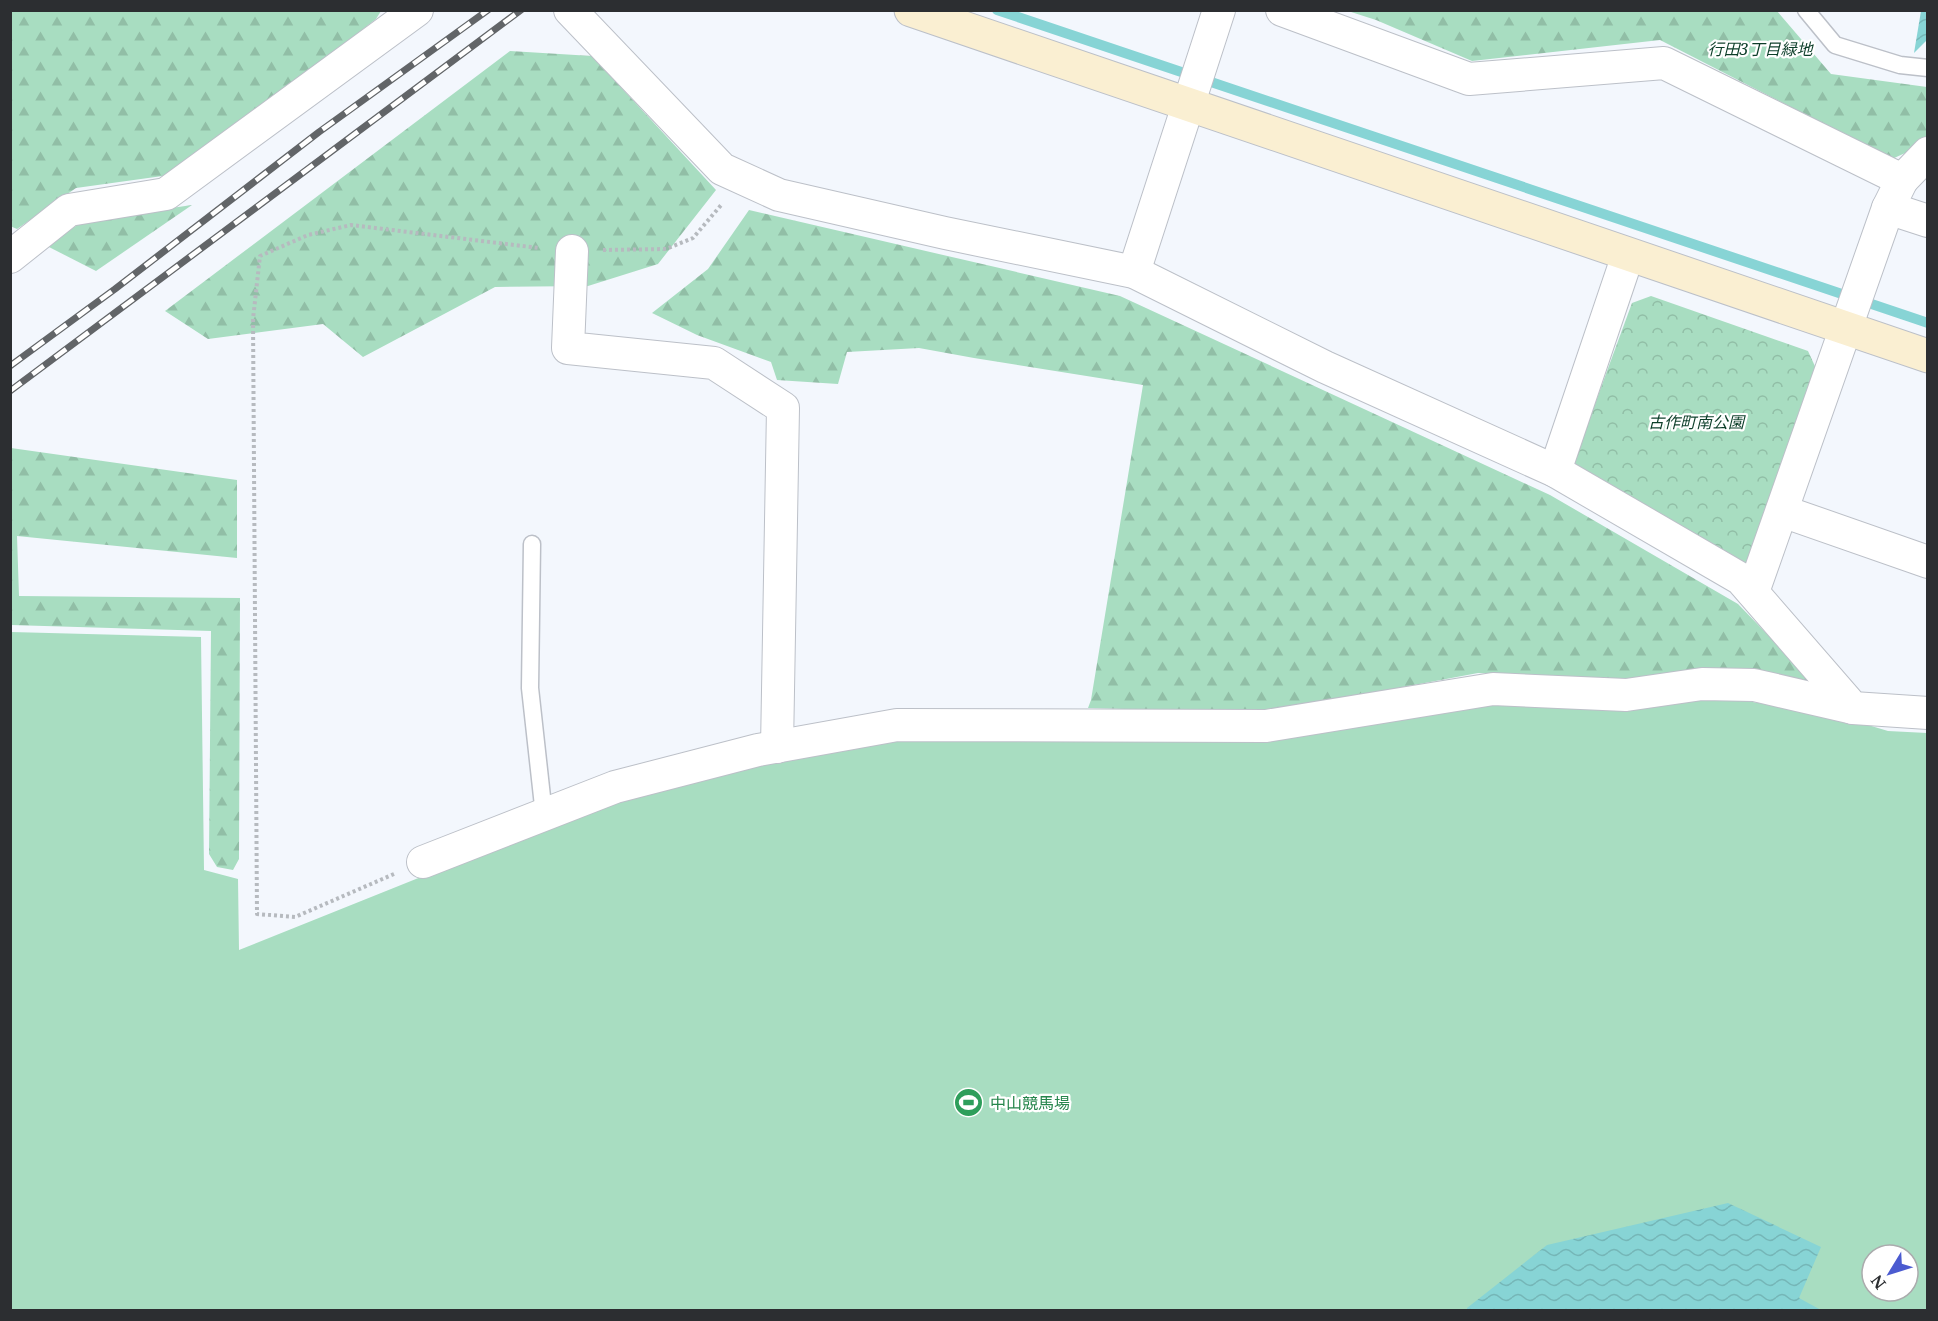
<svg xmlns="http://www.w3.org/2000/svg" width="1938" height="1321" viewBox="0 0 1938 1321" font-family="'Noto Serif','Noto Sans JP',serif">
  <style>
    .forest { fill: url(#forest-firs) }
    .park { fill: url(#park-crowns) }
    .pitch { fill: #a8ddc1; fill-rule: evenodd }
    .water { fill: url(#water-waves) }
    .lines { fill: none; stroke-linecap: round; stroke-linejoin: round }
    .stream { stroke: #87d4d5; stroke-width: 10 }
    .lane-casing { stroke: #bcc0c8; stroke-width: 19 }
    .street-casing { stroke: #bcc0c8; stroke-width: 34 }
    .secondary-casing { stroke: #bcc0c8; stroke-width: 35 }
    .path { stroke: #b6babf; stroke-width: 4; stroke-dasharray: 3 3; stroke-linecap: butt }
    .lane { stroke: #fff; stroke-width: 16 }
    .street { stroke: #fff; stroke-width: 32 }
    .secondary { stroke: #faefd2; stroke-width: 33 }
    .rail-casing { stroke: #626568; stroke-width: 7 }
    .rail { stroke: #fff; stroke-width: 4.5; stroke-dasharray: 14; stroke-linecap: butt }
    .labels { text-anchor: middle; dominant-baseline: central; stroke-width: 4.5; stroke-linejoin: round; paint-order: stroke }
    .park-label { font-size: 16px; font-style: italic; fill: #0c3e29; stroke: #fff }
    .leisure-label { font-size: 16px; fill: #27864d; stroke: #fff; text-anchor: start }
  </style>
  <defs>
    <pattern id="forest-firs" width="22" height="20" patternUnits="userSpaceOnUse" patternTransform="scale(1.5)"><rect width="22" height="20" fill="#a8ddc1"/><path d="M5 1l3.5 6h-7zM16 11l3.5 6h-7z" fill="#91bea6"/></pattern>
    <pattern id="park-crowns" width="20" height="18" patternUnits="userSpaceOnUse" patternTransform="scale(1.5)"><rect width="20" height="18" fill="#a8ddc1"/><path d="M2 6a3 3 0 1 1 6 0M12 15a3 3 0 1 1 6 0" fill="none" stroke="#91bea6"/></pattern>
    <pattern id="water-waves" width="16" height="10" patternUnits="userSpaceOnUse" patternTransform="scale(1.5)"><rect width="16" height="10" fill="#87d4d5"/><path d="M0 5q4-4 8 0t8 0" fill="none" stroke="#75b6b7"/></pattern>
  </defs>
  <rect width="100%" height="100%" fill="#f3f7fd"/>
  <!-- forest -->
  <g class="forest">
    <path d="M 10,11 L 381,11 L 376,19 L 177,174 L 76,188 L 17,229 L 10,226 Z"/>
    <path d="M 1348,11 L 1777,11 L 1831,74 L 1927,87 L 1927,143 L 1892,159 L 1660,40 L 1472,61 L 1376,20 Z"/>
    <path d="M 510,51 L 592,56 L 716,190 L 658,264 L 588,286 L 495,287 L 363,357 L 323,324 L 208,339 L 165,311 Z"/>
    <path d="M 192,205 L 96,271 L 47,246 L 83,221 Z"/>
    <path d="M 749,210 L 1120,296 L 1550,495 L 1738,604 L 1818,687 L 1738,668 L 1623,679 L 1478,673 L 1265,713 L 1088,708 L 1091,700 L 1143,385 L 974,358 L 919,348 L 847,352 L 838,384 L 777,380 L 771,362 L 697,335 L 652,313 L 708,269 Z"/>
    <path d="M 11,448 L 237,480 L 237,558 L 17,536 L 19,596 L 240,598 L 239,859 L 233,870 L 217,867 L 209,854 L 211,631 L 11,625 Z"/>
  </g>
  <!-- park -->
  <path class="park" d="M 1651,296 L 1808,351 L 1819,375 L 1752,571 L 1571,469 L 1632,303 Z"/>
  <!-- pitch -->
  <path class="pitch" d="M 11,632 L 201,637 L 204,870 L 238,879 L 239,950 L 600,805 L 777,758 L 902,738 L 1498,702 L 1704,694 L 1838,716 L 1888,731 L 1927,733 L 1927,1310 L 11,1310 ZM 1872,1255 L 1908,1255 L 1908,1291 L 1872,1291 Z"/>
  <!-- water -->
  <g class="water">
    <path d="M 1921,11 L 1927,11 L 1927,40 L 1914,53 Z"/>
    <path d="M 1728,1203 L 1821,1247 L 1799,1298 L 1821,1310 L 1467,1310 L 1467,1308 L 1547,1245 Z"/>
  </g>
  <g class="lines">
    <!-- stream -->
    <path class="stream" d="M 997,10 L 1928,323"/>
    <defs>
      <g id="lane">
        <path d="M 1806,10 L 1835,45 L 1900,65 L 1928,68"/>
        <path d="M 532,544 L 530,688 L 544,815"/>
      </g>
      <g id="street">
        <path d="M 570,10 L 722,169 L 779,195 L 945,233 L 1134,272 L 1325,367 L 1555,471 L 1741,579 L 1853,708 L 1928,713"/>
        <path d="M 1282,10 L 1469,79 L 1664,63 L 1902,180 L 1888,208 L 1753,592"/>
        <path d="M 1902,180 L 1928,153"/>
        <path d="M 1888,208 L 1928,221"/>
        <path d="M 572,251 L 568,348 L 714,363 L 783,408 L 777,747"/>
        <path d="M 10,257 L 69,210 L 166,194 L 417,10"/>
        <path d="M 1134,272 L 1219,10"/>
        <path d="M 1555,471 L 1628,255"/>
        <path d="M 1782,511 L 1928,562"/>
        <path d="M 423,862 L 615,787 L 758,750 L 897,725 L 1266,726 L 1493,689 L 1626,695 L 1702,684 L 1754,685 L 1853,708"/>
      </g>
      <path id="secondary" d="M 911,10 L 1928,356"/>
    </defs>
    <!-- lane casing -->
    <use href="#lane" class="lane-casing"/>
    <!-- street casing -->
    <use href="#street" class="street-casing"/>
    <!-- secondary casing -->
    <use href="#secondary" class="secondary-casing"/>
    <!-- path -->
    <g class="path">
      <path d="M 603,250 L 666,249 L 693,238 L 722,204"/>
      <path d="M 394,874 L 295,917 L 257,914 L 253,319 L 260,256 L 308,235 L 351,225 L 539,248"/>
    </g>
    <!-- lane -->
    <use href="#lane" class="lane"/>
    <!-- street -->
    <use href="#street" class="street"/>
    <!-- secondary -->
    <use href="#secondary" class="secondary"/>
    <defs>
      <g id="rail">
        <path d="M 10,366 L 115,289 L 319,132 L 488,10"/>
        <path d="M 10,391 L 521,10"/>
      </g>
    </defs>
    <!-- rail casing -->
    <use href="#rail" class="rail-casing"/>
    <!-- rail -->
    <use href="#rail" class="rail"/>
  </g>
  <!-- icons -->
  <defs>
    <symbol id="stadium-disc" viewBox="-11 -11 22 22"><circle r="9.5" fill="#2e9e5b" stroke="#fff"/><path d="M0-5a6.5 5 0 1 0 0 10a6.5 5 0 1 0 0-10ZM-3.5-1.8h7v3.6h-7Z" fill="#fff"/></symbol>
  </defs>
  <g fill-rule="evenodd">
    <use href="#stadium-disc" x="952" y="1086" width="33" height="33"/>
  </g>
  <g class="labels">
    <!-- park labels -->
    <g class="park-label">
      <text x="1760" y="49">行田3丁目緑地</text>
      <text x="1696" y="422">古作町南公園</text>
    </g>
    <!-- leisure labels -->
    <g class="leisure-label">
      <text x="990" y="1103">中山競馬場</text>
    </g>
  </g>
  <!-- border -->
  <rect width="1938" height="1321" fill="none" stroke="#2c2e31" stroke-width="24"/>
  <!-- north arrow -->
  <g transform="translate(1890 1273) rotate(232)"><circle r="28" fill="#ffffff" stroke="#ababad" stroke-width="1.5"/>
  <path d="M0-4.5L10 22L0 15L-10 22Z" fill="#4b5bd0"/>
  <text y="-9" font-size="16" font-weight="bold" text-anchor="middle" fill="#2c2e31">N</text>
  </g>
</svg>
